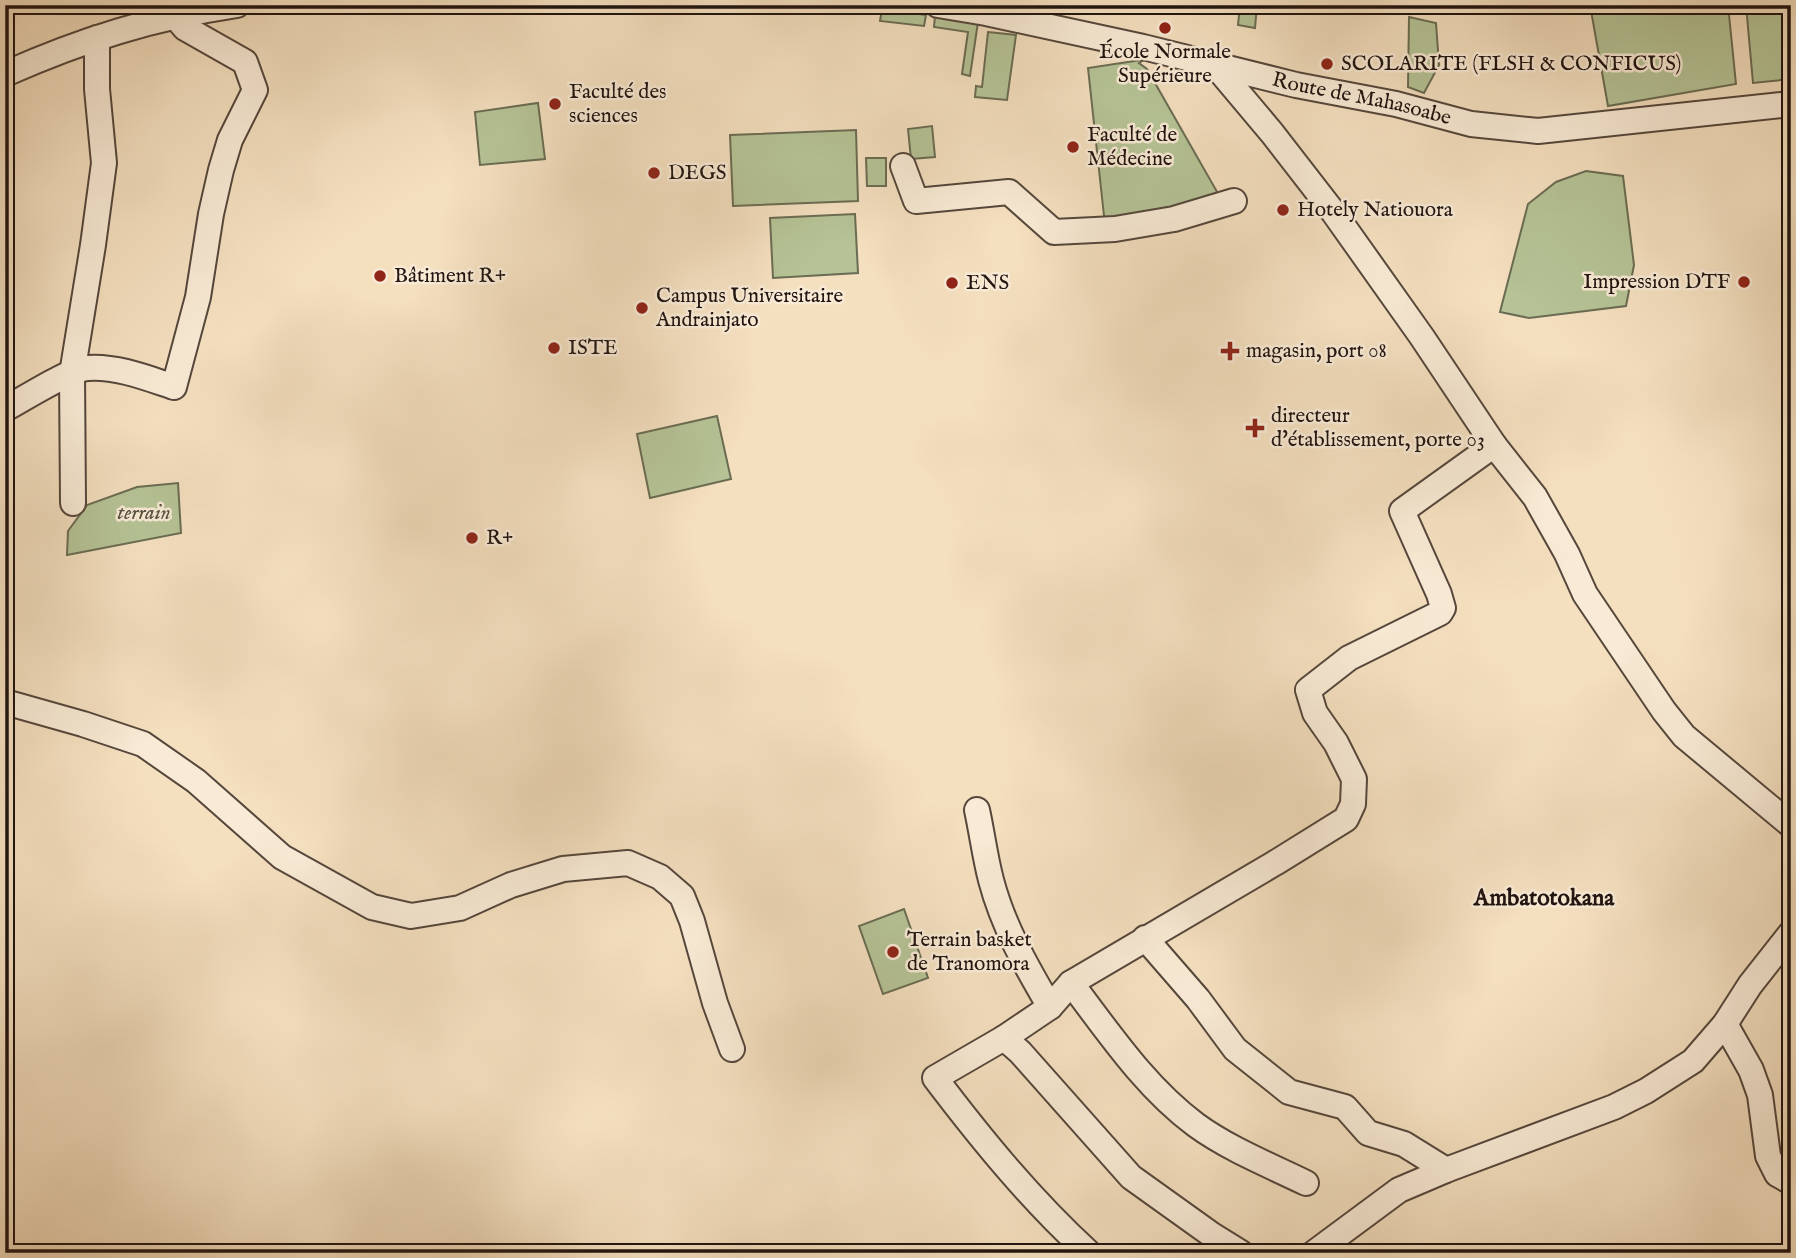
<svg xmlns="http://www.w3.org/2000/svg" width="1796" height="1258" viewBox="0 0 1796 1258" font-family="'IM FELL English',serif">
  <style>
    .green { fill: #b5c396; stroke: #6a6c53; stroke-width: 2 }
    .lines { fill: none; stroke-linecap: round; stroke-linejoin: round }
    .minor-casing { stroke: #55473c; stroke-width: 28 }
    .minor { stroke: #f8ead5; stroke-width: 24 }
    .poi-dot { fill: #8f2418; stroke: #f8ead5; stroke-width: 2.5 }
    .labels { text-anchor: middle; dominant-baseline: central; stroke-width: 5; stroke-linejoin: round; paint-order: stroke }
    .poi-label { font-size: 21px; fill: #201410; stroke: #f8ead5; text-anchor: start }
    .street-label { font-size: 21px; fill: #201410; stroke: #f8ead5 }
    .park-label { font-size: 21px; font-style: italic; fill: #54513f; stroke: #f8ead5 }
    .neighbourhood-label { font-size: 23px; font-weight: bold; fill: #201410; stroke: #f8ead5 }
  </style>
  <rect width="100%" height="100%" fill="#f4dfbf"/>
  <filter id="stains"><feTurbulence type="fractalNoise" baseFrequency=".00286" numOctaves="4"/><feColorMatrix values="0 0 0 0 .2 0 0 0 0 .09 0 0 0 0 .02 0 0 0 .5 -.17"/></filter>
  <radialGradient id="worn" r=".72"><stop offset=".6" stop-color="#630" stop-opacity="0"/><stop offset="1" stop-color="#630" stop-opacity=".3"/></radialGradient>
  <!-- green -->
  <g class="green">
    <path d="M 1240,5 L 1257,5 L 1255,28 L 1238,25 Z"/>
    <path d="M 1590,5 L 1728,5 L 1736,84 L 1608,106 Z"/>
    <path d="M 1746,5 L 1791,5 L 1791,79 L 1753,83 Z"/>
    <path d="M 882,9 L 926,15 L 924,26 L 880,21 Z"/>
    <path d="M 935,16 L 978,22 L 970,76 L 962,74 L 968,32 L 934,27 Z"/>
    <path d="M 1409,17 L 1436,23 L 1439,65 L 1424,93 L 1408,87 Z"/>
    <path d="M 988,32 L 1016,35 L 1007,100 L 975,97 L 976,86 L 982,87 Z"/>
    <path d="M 1141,60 L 1144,60 L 1139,63 L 1147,69 L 1220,197 L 1105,225 L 1088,68 Z"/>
    <path d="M 538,103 L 545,159 L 480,165 L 475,112 Z"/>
    <path d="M 932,126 L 935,157 L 911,159 L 908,129 Z"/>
    <path d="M 856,130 L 858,201 L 733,206 L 730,135 Z"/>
    <path d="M 866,158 L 886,158 L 886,186 L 867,186 Z"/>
    <path d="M 1586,171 L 1623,176 L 1634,265 L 1626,306 L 1529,318 L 1500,312 L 1528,204 L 1556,182 Z"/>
    <path d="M 855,214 L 858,273 L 773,278 L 770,218 Z"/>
    <path d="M 717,416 L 731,479 L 650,498 L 637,434 Z"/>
    <path d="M 178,483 L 181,533 L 67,555 L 68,531 L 87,505 L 137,487 Z"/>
    <path d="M 904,909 L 928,978 L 883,994 L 859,926 Z"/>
  </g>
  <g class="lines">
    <defs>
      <g id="minor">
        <path id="s1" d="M 938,5 L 986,13 L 1143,47 L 1296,85 L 1396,104 L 1471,124 L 1538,131 L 1791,104"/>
        <path d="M 1214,64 L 1272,133 L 1334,213 L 1422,337 L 1494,445 L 1535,497 L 1567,554 L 1585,594 L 1664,711 L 1684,736 L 1791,825"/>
        <path d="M 5,74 C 84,39 152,18 237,5"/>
        <path d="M 903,166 L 916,201 L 1009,192 L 1054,232 L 1115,229 L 1174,219 L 1234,201"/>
        <path d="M 5,409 C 24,399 70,369 88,368 C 117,366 147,378 174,387 L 198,297 L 211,214 L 221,170 L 230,140 L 255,90 L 245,62 L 185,28 L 175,16"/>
        <path d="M 73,503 L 72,374 L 93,245 L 104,163 L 97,89 L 97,38"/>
        <path d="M 5,702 L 83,724 L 143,744 L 196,781 L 282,857 L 372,907 L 411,916 L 460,908 L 511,885 L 563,869 L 628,863 L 660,877 L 682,896 L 692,921 L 715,1003 L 732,1049"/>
        <path d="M 977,810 C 982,833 985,857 991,880 C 1003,926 1026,966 1050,1007"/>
        <path d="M 1145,938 L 1198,999 L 1235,1049 L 1289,1092 L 1345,1107 L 1368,1133 L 1404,1144 L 1446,1170"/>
        <path d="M 1071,983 C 1109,1033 1145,1087 1196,1125 C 1229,1149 1269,1165 1306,1183"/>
        <path d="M 1725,1024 L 1751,1070 L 1760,1095 L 1768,1156 L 1777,1174 L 1791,1182"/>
        <path d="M 1004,1038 L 1020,1052 L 1131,1177 L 1212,1235 L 1241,1253"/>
        <path d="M 1089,1253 C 1031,1200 982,1140 935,1078 L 1004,1038 L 1050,1007 L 1071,983 L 1275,863 L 1346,819 L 1353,804 L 1354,779 L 1336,743 L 1315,713 L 1308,690 L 1349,658 L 1440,613 L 1443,608 L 1439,594 L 1402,511 L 1494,445"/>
        <path d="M 1314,1253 L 1399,1190 L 1446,1170 L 1614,1107 L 1646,1091 L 1693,1061 L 1725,1024 L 1750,985 L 1791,933"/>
      </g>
    </defs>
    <!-- minor casing -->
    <use href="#minor" class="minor-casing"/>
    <!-- minor -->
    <use href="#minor" class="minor"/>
  </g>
  <!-- markers -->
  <g class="poi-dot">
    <circle cx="1165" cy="28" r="7"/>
    <circle cx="1327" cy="64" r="7"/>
    <circle cx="555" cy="104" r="7"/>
    <circle cx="1073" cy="147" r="7"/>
    <circle cx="654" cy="173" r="7"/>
    <circle cx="1283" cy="210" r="7"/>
    <circle cx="380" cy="276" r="7"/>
    <circle cx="1744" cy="282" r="7"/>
    <circle cx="952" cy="283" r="7"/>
    <circle cx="642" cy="308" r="7"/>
    <circle cx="554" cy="348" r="7"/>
    <path d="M1226.5 340.5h7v7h7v7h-7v7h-7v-7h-7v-7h7z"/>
    <path d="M1251.5 417.5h7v7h7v7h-7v7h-7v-7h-7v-7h7z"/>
    <circle cx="472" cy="538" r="7"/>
    <circle cx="893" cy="952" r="7"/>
  </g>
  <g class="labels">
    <!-- poi labels -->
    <g class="poi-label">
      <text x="1165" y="52" text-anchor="middle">École Normale<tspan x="1165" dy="24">Supérieure</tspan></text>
      <text x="1341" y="64">SCOLARITE (FLSH &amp; CONFICUS)</text>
      <text x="569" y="92">Faculté des<tspan x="569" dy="24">sciences</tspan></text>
      <text x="1087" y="135">Faculté de<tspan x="1087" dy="24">Médecine</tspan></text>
      <text x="668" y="173">DEGS</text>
      <text x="1297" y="210">Hotely Natiouora</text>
      <text x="394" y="276">Bâtiment R+</text>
      <text x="1730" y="282" text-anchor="end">Impression DTF</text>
      <text x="966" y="283">ENS</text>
      <text x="656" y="296">Campus Universitaire<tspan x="656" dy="24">Andrainjato</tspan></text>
      <text x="568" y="348">ISTE</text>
      <text x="1246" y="351">magasin, port 08</text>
      <text x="1271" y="416">directeur<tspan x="1271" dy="24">d'établissement, porte 03</tspan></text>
      <text x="486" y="538">R+</text>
      <text x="907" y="940">Terrain basket<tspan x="907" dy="24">de Tranomora</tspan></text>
    </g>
    <!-- street labels -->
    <g class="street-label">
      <text stroke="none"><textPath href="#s1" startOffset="434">Route de Mahasoabe</textPath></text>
    </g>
    <!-- park labels -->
    <g class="park-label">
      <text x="144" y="513">terrain</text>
    </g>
    <!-- neighbourhood labels -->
    <g class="neighbourhood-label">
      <text x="1544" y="898">Ambatotokana</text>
    </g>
  </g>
  <!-- margin -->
  <rect width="1796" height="1258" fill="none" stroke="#f4dfbf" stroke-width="28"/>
  <rect x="7" y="7" width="1782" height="1244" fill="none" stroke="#201410" stroke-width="3.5"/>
  <rect x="14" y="14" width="1768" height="1230" fill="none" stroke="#201410" stroke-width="2"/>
  <rect width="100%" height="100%" filter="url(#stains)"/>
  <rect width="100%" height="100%" fill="url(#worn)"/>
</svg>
